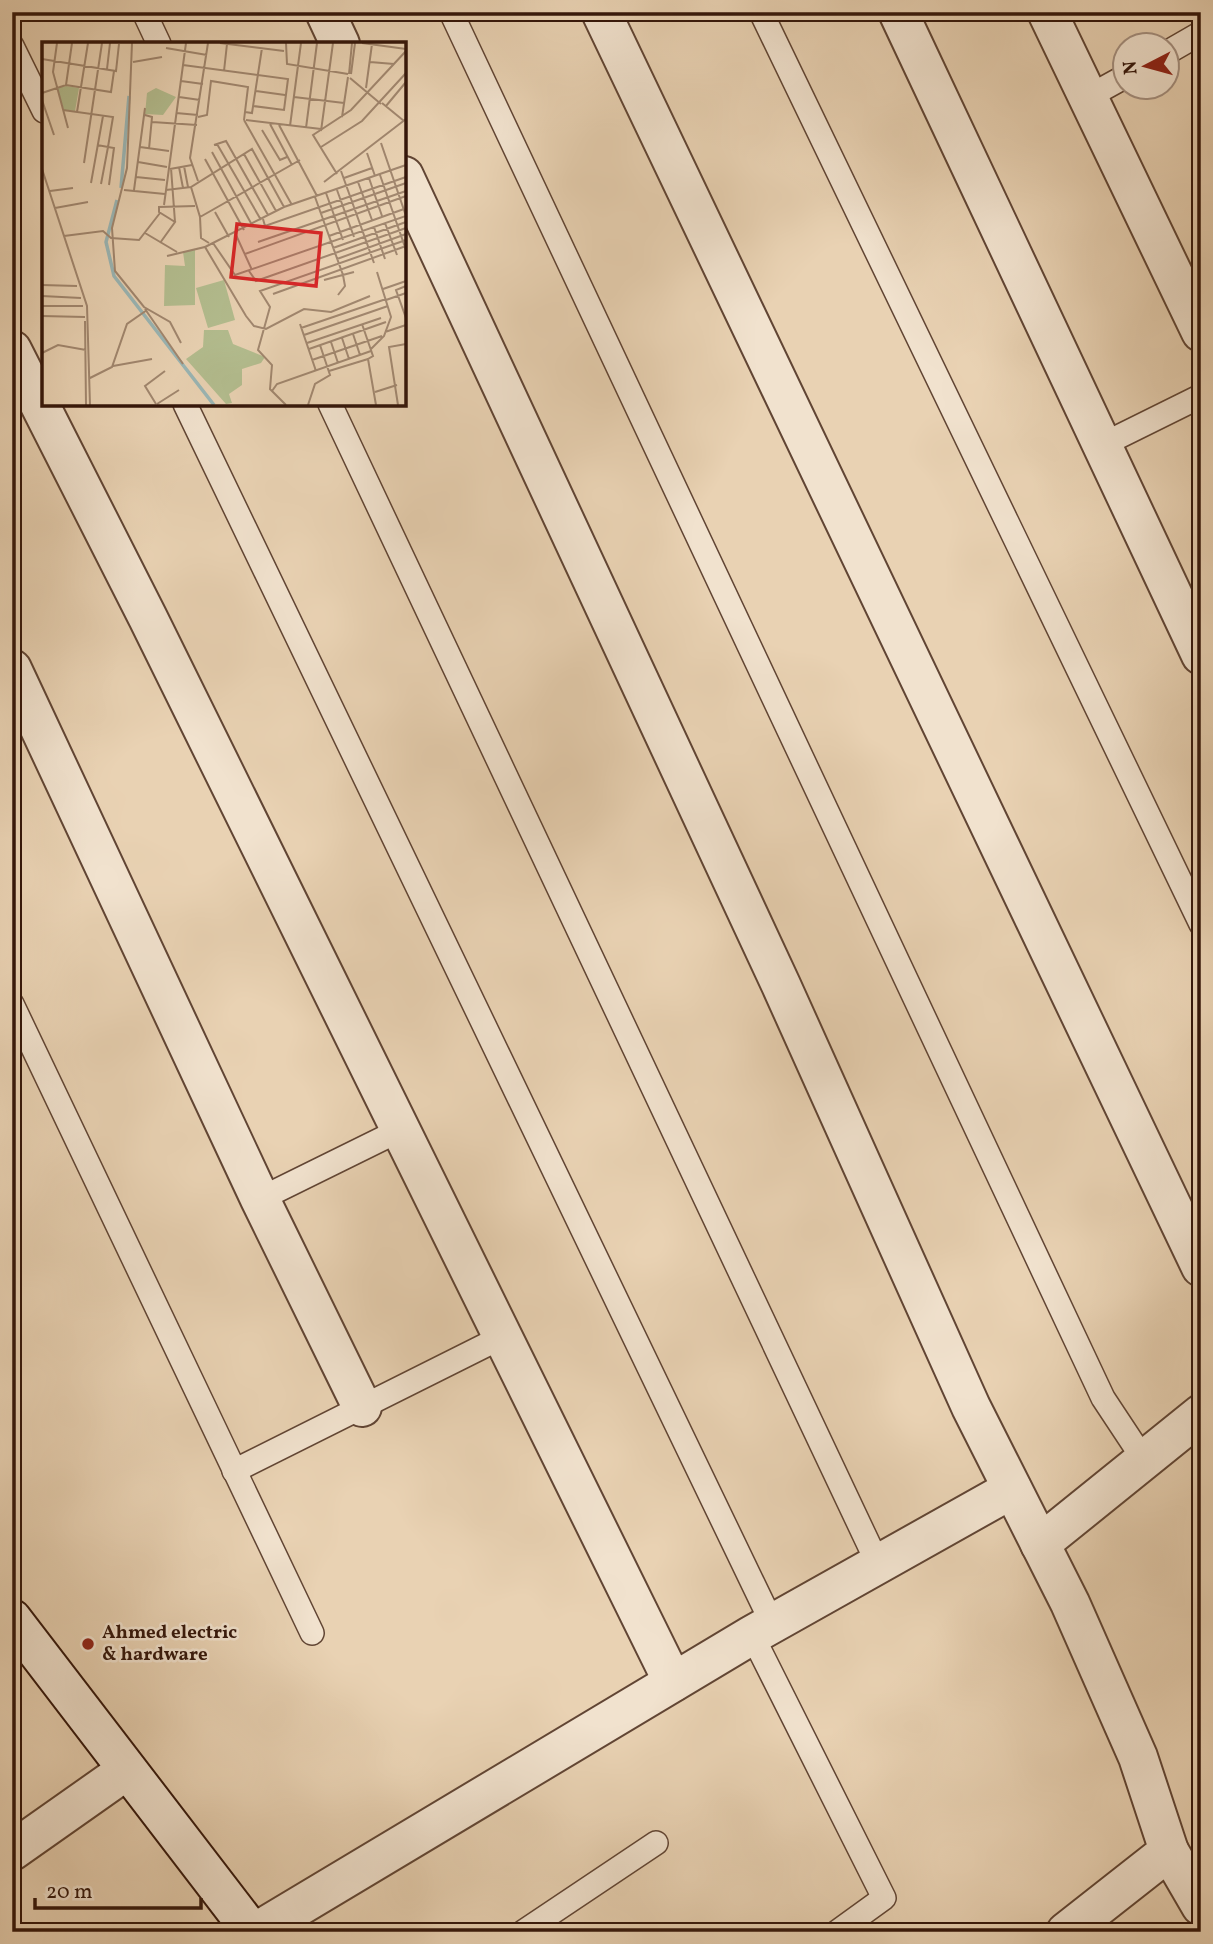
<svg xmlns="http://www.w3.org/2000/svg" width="1213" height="1944" viewBox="0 0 1213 1944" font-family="Vollkorn,serif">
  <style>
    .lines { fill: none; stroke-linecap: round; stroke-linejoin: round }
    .lane-casing { stroke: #614534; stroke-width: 26 }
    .street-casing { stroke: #614534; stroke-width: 42 }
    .secondary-casing { stroke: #34160a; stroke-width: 42 }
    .lane { stroke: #f1e2ce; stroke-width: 23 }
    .street { stroke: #f1e2ce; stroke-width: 38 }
    .secondary { stroke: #f1e2ce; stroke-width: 38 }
    .poi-dot { fill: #8f2418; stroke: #f1e2ce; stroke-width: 2.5 }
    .labels { text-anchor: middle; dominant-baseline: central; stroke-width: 5; stroke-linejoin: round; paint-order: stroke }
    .poi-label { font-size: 19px; font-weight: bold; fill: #34160a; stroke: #f1e2ce; text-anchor: start }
    .inset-river { fill: none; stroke: #9ab6b5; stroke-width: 3.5 }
    .inset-road { fill: none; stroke: #a1876f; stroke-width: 2 }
    .view { fill: #d62828; fill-opacity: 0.15; stroke: #d62828; stroke-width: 3.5 }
    .inset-edge { fill: none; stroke: #34160a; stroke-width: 3.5 }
  </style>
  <rect width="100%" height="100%" fill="#e9d2b3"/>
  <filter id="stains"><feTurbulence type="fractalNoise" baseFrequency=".00286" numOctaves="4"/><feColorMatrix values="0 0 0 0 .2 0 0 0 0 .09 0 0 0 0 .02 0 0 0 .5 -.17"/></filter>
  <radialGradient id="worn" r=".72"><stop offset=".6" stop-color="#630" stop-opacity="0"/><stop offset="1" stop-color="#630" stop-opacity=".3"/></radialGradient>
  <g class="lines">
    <defs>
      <g id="lane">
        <path d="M 144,12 L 159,44"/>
        <path d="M 451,12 L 1103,1398 L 1144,1460"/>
        <path d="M 761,12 L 1201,924"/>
        <path d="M 12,46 L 44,111"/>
        <path d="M 1168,52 L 1201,33"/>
        <path d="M 1088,97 L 1126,76"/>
        <path d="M 185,404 L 772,1623"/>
        <path d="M 330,404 L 878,1564"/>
        <path d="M 1102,445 L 1201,396"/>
        <path d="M 12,1004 L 312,1633"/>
        <path d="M 260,1199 L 402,1129"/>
        <path d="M 234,1471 L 504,1336"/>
        <path d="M 752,1635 L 884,1898 L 837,1932"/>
        <path d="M 523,1932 L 656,1843"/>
      </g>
      <g id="street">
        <path d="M 325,12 L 340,44"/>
        <path d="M 601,12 L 1201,1267"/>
        <path d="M 898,12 L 1201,655"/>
        <path d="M 1047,12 L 1201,332"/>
        <path d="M 404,176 L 781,985 L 971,1407 L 1070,1603 L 1138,1757 L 1169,1851 L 1066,1932"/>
        <path d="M 12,350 L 148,618 L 673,1682"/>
        <path d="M 12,669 L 260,1199 L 362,1407"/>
        <path d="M 1040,1544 L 1201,1414"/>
        <path d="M 12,1851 L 127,1770"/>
        <path d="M 1169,1851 L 1201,1906"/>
        <path d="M 256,1932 L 752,1635 L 1012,1489"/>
      </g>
      <path id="secondary" d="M 12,1619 L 252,1932"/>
    </defs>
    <!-- lane casing -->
    <use href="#lane" class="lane-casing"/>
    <!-- street casing -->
    <use href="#street" class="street-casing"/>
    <!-- secondary casing -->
    <use href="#secondary" class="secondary-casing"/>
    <!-- lane -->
    <use href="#lane" class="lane"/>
    <!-- street -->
    <use href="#street" class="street"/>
    <!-- secondary -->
    <use href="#secondary" class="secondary"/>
  </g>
  <!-- markers -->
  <circle class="poi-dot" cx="88" cy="1644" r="7"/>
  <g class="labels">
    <!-- poi labels -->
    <g class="poi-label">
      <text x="102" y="1633">Ahmed electric<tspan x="102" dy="22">&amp; hardware</tspan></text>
    </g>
  </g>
  <!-- overview -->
  <g transform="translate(42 42)">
    <rect width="364" height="364" fill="#e9d2b3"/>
    <path d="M 24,44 L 37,46 L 33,69 L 22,68 L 15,46 ZM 114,46 L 134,55 L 121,73 L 103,72 L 105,51 ZM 153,208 L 153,263 L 122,264 L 123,223 L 143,224 L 141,210 ZM 182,238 L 193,278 L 166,286 L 154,246 ZM 162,288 L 186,288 L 191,302 L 223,315 L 219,321 L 200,327 L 200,343 L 187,352 L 190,361 L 184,362 L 144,317 L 161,305 Z" fill="#b3bd8f"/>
    <path class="inset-river" d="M 79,146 L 87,54M 75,158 L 64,200 L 72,234 L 172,363"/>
    <path class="inset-road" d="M 15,1 L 11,30 L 26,86M 90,1 L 85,126 L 70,186 L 73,229 L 102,265 L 128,280 L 139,301M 178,1 L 242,9M 244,1 L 245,22 L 306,32M 320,1 L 364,7M 124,6 L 165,13M 0,17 L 74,29 L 77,2M 91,20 L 120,15M 328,20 L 352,22M 141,23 L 246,37 L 242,68 L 211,64M 65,27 L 68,1M 182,29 L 185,2M 307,32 L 310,1M 309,32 L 313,1M 308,36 L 339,62M 139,39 L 161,42M 24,43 L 30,1M 324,46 L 330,2M 214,49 L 243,53M 0,51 L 24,43 L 69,50 L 72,29M 137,55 L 158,58M 252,55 L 302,61M 0,58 L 12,93M 340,61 L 362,79M 344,64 L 364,40M 21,68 L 71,75 L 66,105M 35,70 L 46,1M 203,70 L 210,71 L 220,6M 134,71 L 156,73M 103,73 L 110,75 L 107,107M 156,75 L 165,73 L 169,39 L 206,45 L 202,78M 300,75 L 306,35M 202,78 L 250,163M 204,78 L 279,87M 110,80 L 155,83M 228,82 L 250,123M 237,83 L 275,154M 248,84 L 259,1M 264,86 L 275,1M 220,88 L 238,118 L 245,115M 279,89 L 291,1M 175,102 L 219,178M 55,103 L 72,106 L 67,143M 172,103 L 184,99 L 226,173M 98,105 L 127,109M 279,105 L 320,79 L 364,31M 170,110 L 210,183M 325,111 L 333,134M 202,112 L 234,169M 163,117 L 202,188M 96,120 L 125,125M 42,121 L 60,1M 142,124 L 146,145M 137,125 L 141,146M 129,126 L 133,180M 0,127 L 45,264 L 48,363M 128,127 L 150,123M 299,129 L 332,221M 295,132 L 271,93 L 309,68 L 364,9M 338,133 L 364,208M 94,135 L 123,138M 302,136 L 330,126M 327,136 L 340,174M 156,139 L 148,116 L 166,1M 282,140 L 364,77M 316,140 L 330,178M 49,141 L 61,74M 59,142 L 66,105M 149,145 L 158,175 L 159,196 L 167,201M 82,148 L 123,152M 92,148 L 103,66M 124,148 L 149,145 L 210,107 L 242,165M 295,148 L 312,195M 8,149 L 31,146M 284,151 L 301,198M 273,155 L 301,233 L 303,244 L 296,253M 122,163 L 144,1M 13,166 L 46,160M 173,170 L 187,195M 279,171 L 364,141M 158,175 L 258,118M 221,177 L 223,184 L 364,135M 343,181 L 355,213M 332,185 L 343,217M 103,191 L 135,210M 194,193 L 210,228M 22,194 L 61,189 L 69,196 L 97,198 L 118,171M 287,194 L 362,167M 216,200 L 364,149M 118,201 L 133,180 L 117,170 L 117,165 L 153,164M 171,201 L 193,233 L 364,174 L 339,101M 163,205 L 242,165 L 364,123M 291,206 L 364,180M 203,212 L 364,154M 125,214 L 163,205 L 204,274 L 212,284 L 224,287 L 262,267 L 289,270 L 328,254M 295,217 L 364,192M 207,229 L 214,239 L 364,186M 282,238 L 312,230M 0,243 L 35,244M 364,244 L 354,248 L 364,276M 341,247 L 364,239M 231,252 L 364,204M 0,254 L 39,256M 344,258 L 364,251M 0,264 L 41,264M 103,267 L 141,322M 0,274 L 43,275M 43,279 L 44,363M 258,282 L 274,329M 320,282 L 331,314 L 326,317 L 334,363M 259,286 L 344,257M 343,290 L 364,283M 311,292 L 318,313M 262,293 L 346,264M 300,296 L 307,317M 289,300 L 296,321M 265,301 L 339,276M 267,307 L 344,280M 329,307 L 342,294 L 349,275 L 335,230M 0,311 L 16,303 L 44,308M 270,318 L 340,294M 71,324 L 110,317M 287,329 L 326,317M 48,336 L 70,325 L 85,282 L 105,268M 230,349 L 235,342 L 329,309M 333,350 L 355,343M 114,362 L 103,344 L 123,329M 115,362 L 137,348M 244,363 L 228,347 L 230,323 L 216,308 L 228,265 L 218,249 L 364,198M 266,363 L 273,342 L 288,333 L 278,303M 356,363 L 347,305 L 364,302"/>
    <path class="view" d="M 195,182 L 279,191 L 274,244 L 189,235 Z"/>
    <rect width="364" height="364" class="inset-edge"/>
  </g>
  <!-- margin -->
  <rect width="1213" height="1944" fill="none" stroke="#e9d2b3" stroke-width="42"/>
  <rect x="14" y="14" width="1185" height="1916" fill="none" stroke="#34160a" stroke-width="3.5"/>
  <rect x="21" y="21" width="1171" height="1902" fill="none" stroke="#34160a" stroke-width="2"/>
  <!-- north arrow -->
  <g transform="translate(1146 66) rotate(264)"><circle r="33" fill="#f1e2ce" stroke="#a59080" stroke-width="2"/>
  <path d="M0-5L12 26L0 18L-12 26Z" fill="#8f2418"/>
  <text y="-10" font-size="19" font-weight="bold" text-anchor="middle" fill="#34160a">N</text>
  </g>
  <!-- scale -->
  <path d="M35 1898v10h166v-10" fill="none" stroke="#34160a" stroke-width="3.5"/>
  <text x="46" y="1898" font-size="21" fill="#34160a" stroke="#f1e2ce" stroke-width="5" paint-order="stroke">20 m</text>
  <rect width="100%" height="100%" filter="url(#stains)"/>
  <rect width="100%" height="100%" fill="url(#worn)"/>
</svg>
